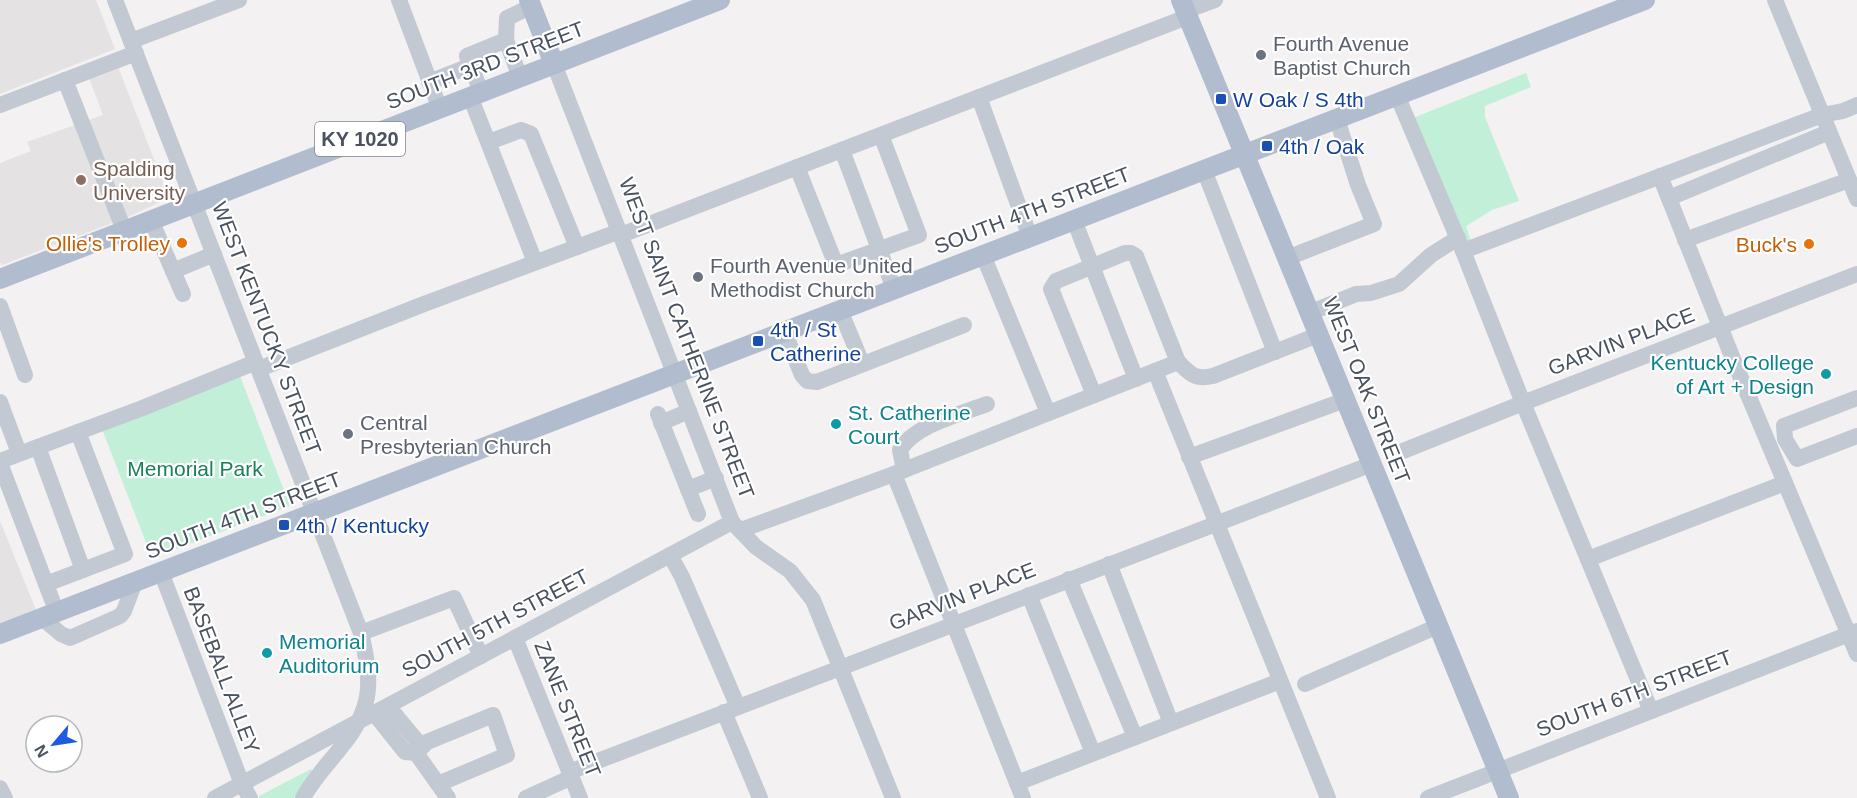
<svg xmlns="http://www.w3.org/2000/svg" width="1857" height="798" viewBox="0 0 1857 798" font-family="Arial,sans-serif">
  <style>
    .education { fill: #e4e2e3 }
    .green { fill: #c1efd8 }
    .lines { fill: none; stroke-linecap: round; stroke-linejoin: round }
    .minor { stroke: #c2c9d2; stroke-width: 16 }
    .major { stroke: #b1bdcf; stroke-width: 20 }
    .worship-dot { fill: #6b7280; stroke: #fff; stroke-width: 2 }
    .transit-dot { fill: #1a4fb4; stroke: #fff; stroke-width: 2 }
    .education-dot { fill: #8d6e63; stroke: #fff; stroke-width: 2 }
    .food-dot { fill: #e8710a; stroke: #fff; stroke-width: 2 }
    .culture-dot { fill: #0f9aa8; stroke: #fff; stroke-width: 2 }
    .labels { text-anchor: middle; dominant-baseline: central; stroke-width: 4.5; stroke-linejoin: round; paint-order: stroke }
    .shield { fill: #fff; stroke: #80868e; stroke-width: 1.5 }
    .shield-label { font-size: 20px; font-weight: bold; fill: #49525e }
    .worship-label { font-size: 21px; fill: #5b616d; stroke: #fff; text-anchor: start }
    .street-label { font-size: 21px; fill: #49525e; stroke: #fff }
    .transit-label { font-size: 21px; fill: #164399; stroke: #fff; text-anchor: start }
    .education-label { font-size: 21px; fill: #785e54; stroke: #fff; text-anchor: start }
    .food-label { font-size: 21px; fill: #c56008; stroke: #fff; text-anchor: end }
    .culture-label { font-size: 21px; fill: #0d838f; stroke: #fff; text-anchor: start }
    .park-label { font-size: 21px; fill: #198059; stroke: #fff }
  </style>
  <rect width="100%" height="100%" fill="#f3f1f1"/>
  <!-- education -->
  <g class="education">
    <path d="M 0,0 L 96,0 L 115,49 L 0,94 Z"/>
    <path d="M 117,64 L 169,198 L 128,217 L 2,265 L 0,262 L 0,163 L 31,151 L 27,142 L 103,115 L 88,75 Z"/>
    <path d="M 0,521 L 36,610 L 0,623 Z"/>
  </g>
  <!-- green -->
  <g class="green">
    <path d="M 1526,73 L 1531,87 L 1485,106 L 1485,117 L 1519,201 L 1492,210 L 1466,226 L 1471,241 L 1465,244 L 1413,118 Z"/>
    <path d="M 240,376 L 290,506 L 152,558 L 102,429 Z"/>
    <path d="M 311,769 L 312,771 L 294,798 L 259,798 L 259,796 Z"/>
  </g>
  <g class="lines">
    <!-- minor -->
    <g class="minor">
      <path d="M 115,0 L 361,633 C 372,680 374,707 342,746 C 329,763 313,779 303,798"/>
      <path d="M 399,0 L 440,109"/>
      <path d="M 1775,0 L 1857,199"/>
      <path d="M 1185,11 L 1215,0"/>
      <path d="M 506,40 L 507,18 L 532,6"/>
      <path d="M 131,41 L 239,0"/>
      <path d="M 554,64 L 732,522 L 756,547 L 790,571 L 813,600 L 893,798"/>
      <path d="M 65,80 L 124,230"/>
      <path d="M 429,82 L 470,66"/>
      <path d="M 481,92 L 467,56 L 506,40 L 520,77"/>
      <path d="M 1397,95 L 1463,251 L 1523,403 L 1651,711"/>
      <path d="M 470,96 L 535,262"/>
      <path d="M 979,97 L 1030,237"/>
      <path d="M 0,105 L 136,53"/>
      <path d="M 489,142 L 521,130 L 531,134 L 577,247"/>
      <path d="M 842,150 L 894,289"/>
      <path d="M 797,167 L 836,265 L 919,235 L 881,135"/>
      <path d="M 1204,170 L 1275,352"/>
      <path d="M 1660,176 L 1733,359 L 1857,654"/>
      <path d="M 1669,198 L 1829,132"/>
      <path d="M 151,220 L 173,271 L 214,254"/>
      <path d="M 1074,220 L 1136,379"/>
      <path d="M 621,235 L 1187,17"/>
      <path d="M 1685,240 L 1849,180"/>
      <path d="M 1463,251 L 1822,115 L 1843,111 L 1857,105"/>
      <path d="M 983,255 L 1048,413"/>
      <path d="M 1287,258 L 1374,224 L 1358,185 L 1337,119"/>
      <path d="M 173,271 L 183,294"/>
      <path d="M 0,306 L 25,375"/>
      <path d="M 840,310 L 862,363"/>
      <path d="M 1309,313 L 1356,294 L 1371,293 L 1399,284 L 1431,255 L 1458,238"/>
      <path d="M 784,331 L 802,375 L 807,381 L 817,382 L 964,325"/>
      <path d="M 259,369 L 424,304 L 620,231"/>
      <path d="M 1155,371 L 1328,798"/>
      <path d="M 1094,395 L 1051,289 L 1056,281 L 1125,253 L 1131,253 L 1136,256 L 1178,362"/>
      <path d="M 1857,398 L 1784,426 L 1785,439 L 1797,459 L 1857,436"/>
      <path d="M 0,402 L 19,453"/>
      <path d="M 658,414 L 698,514"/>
      <path d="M 661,423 L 689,411"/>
      <path d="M 38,447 L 83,570"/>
      <path d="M 1403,451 L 1523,403 L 1857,274"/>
      <path d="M 1189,457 L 1345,400"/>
      <path d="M 0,461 L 140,409 L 256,362"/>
      <path d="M 0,463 L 57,613"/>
      <path d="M 904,470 L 900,450 C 914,425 961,414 987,404"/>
      <path d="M 894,474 L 1023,798"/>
      <path d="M 688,489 L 716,478"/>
      <path d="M 741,530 L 894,474 L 1178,362 C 1191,374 1194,380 1213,376 L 1318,335"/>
      <path d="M 670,555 L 682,577 L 738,707"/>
      <path d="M 1588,559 L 1785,483"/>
      <path d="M 1109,564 L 1171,723"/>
      <path d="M 161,572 L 242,784 L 250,798"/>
      <path d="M 1069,579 L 1135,737"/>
      <path d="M 46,584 L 125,554 L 78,432"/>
      <path d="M 1029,595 L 1093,753"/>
      <path d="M 42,618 L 61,634 L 70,638 L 120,616 L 124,611 L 135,582"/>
      <path d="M 361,633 L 454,598 L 481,656"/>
      <path d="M 515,638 L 580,798"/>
      <path d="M 1305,684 L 1438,626"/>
      <path d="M 388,706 L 417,741 L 416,753 L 448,798"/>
      <path d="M 724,712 L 760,798"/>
      <path d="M 374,713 L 405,752 L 416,753 L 427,742 L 493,715 L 507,755 L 438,784"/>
      <path d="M 569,772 L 1372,464"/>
      <path d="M 1017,783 L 1280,681"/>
      <path d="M 0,788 L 5,798"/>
      <path d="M 215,798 L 732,522"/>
      <path d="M 526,798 L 572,777"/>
      <path d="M 1428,798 L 1857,631"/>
    </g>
    <!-- major -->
    <g class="major">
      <path d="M 529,0 L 554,64"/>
      <path d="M 1181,0 L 1509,798"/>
      <path d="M 0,279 L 720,0"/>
      <path d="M 0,634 L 1645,0"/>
    </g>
  </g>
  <!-- markers -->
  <g class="worship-dot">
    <circle cx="1261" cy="55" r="6"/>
    <circle cx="698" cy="277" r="6"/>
    <circle cx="348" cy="434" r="6"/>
  </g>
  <g class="transit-dot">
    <rect x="1215" y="93" width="12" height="12" rx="3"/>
    <rect x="1261" y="140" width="12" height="12" rx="3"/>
    <rect x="752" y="335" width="12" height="12" rx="3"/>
    <rect x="278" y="519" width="12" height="12" rx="3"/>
  </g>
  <circle class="education-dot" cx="81" cy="180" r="6"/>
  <g class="food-dot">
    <circle cx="182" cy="243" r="6"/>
    <circle cx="1809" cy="244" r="6"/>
  </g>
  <g class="culture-dot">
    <circle cx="1826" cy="374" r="6"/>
    <circle cx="836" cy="424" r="6"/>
    <circle cx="267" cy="653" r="6"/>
  </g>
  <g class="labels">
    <!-- shield labels -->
    <rect class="shield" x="315" y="122" width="90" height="34" rx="4.5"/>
    <g class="shield-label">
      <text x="360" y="139">KY 1020</text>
    </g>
    <!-- worship labels -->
    <g class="worship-label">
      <text x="1273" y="43">Fourth Avenue<tspan x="1273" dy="24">Baptist Church</tspan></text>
      <text x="710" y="265">Fourth Avenue United<tspan x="710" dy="24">Methodist Church</tspan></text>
      <text x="360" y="422">Central<tspan x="360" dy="24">Presbyterian Church</tspan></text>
    </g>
    <!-- street labels -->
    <g class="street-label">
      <text transform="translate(485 65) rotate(-21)">SOUTH 3RD STREET</text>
      <text transform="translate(1032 210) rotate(-21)">SOUTH 4TH STREET</text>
      <text transform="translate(267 328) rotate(69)">WEST KENTUCKY STREET</text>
      <text transform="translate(687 338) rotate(69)">WEST SAINT CATHERINE STREET</text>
      <text transform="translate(1621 341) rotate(-21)">GARVIN PLACE</text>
      <text transform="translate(1367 390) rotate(68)">WEST OAK STREET</text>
      <text transform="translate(243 515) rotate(-21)">SOUTH 4TH STREET</text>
      <text transform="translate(962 596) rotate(-21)">GARVIN PLACE</text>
      <text transform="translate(495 623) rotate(-28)">SOUTH 5TH STREET</text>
      <text transform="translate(222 670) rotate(69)">BASEBALL ALLEY</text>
      <text transform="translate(1634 693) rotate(-21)">SOUTH 6TH STREET</text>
      <text transform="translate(568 709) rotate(68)">ZANE STREET</text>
    </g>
    <!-- transit labels -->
    <g class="transit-label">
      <text x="1233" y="99">W Oak / S 4th</text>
      <text x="1279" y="146">4th / Oak</text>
      <text x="770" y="329">4th / St<tspan x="770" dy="24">Catherine</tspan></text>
      <text x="296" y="525">4th / Kentucky</text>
    </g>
    <!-- education labels -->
    <g class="education-label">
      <text x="93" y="168">Spalding<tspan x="93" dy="24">University</tspan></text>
    </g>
    <!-- food labels -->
    <g class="food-label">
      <text x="170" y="243">Ollie's Trolley</text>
      <text x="1797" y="244">Buck's</text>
    </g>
    <!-- culture labels -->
    <g class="culture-label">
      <text x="1814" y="362" text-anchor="end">Kentucky College<tspan x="1814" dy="24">of Art + Design</tspan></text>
      <text x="848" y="412">St. Catherine<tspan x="848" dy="24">Court</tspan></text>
      <text x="279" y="641">Memorial<tspan x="279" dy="24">Auditorium</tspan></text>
    </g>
    <!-- park labels -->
    <g class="park-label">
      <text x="195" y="468">Memorial Park</text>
    </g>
  </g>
  <!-- north arrow -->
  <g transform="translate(54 744) rotate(241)"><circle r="28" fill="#ffffff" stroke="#b6babf" stroke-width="1.5"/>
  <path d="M0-4.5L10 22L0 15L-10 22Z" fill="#1c5be2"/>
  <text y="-9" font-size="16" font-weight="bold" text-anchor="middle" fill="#49525e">N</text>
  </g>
</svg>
